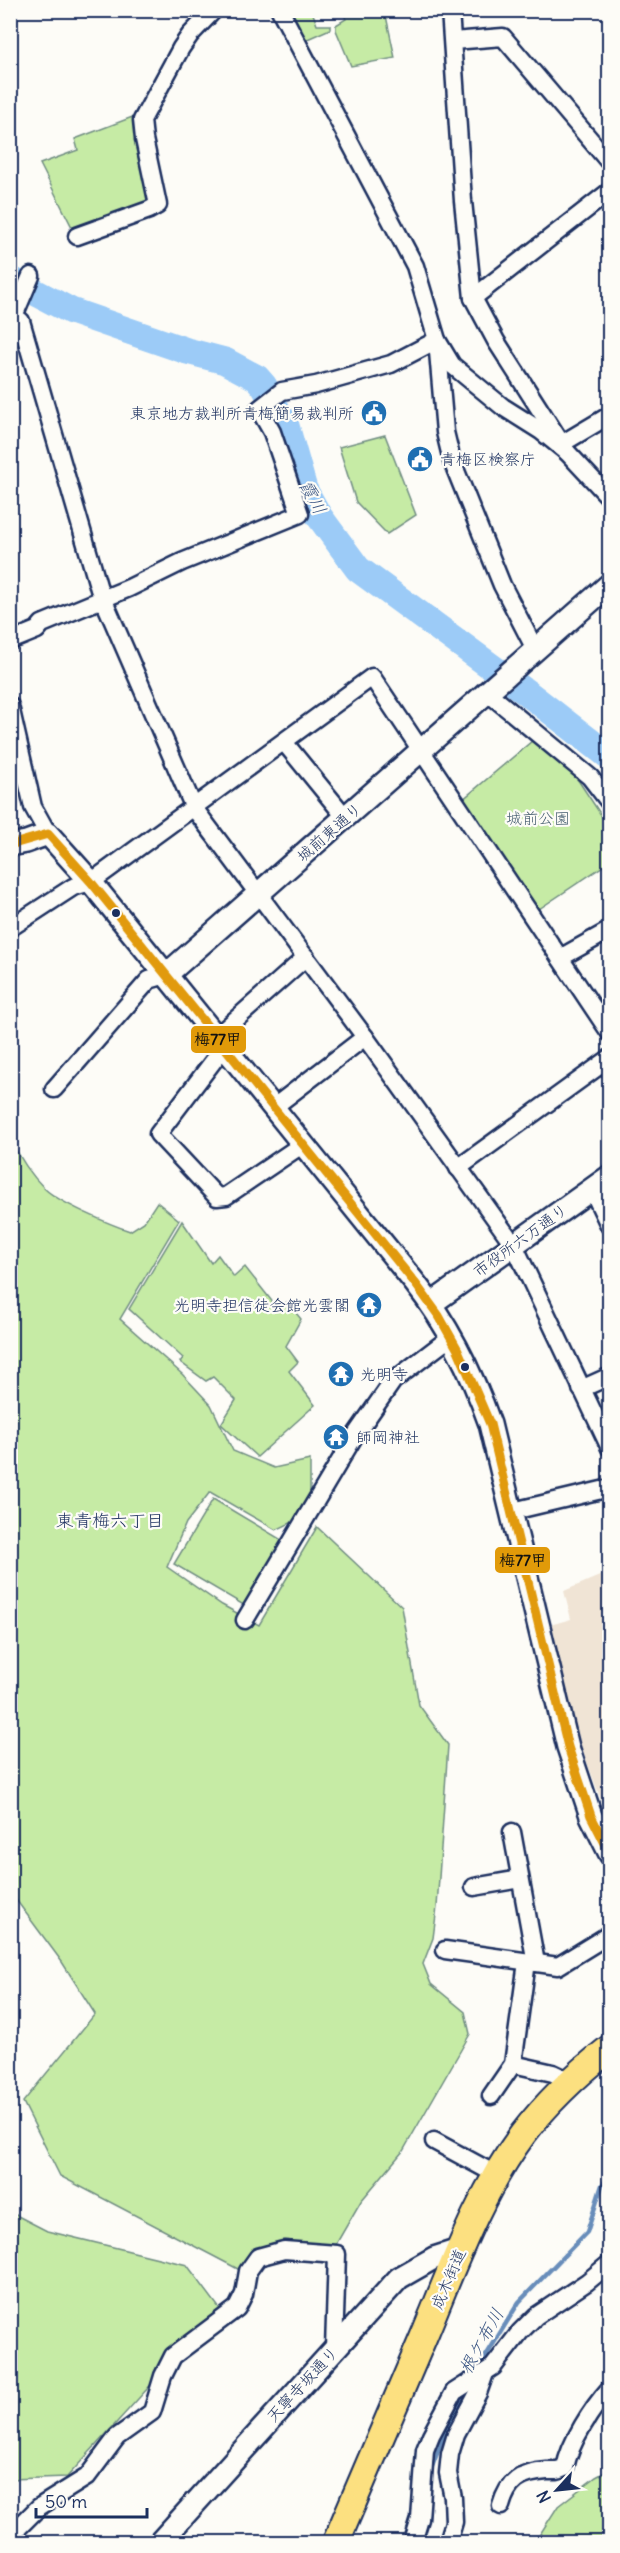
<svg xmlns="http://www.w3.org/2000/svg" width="620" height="2553" viewBox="0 0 620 2553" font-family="Delius,'Klee One',sans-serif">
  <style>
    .built { fill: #f0e4d5 }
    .green { fill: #c6eba5; stroke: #708d82; stroke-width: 1.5 }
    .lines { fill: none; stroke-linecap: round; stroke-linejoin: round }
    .stream { stroke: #688dba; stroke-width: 4.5 }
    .river { stroke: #9ccbf7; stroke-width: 27 }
    .minor-casing { stroke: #1b2f5e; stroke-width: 21 }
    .tertiary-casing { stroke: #1b2f5e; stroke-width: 26 }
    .primary-casing { stroke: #1b2f5e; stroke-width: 30 }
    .minor { stroke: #fdfcf7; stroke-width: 16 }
    .tertiary { stroke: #fdfcf7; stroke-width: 21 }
    .primary { stroke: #fce080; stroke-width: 26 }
    .bus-1-casing { stroke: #fdfcf7; stroke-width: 14 }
    .bus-1 { stroke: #e19a09; stroke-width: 9 }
    .bus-dot { fill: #1b2f5e; stroke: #fdfcf7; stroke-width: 2 }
    .labels { text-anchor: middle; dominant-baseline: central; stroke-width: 4.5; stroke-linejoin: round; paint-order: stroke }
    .poi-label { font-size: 16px; fill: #1b2f5e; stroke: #fdfcf7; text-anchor: start }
    .park-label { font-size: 16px; fill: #465e70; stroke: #fdfcf7 }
    .street-label { font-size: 16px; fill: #1b2f5e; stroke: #fdfcf7 }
    .water-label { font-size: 18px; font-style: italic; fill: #3b5684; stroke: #fdfcf7 }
    .neighbourhood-label { font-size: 18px; fill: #1b2f5e; stroke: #fdfcf7 }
    .line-badge { stroke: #fdfcf7; stroke-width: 2 }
    .pale-badge-label { font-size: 16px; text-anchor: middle; font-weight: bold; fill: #111 }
  </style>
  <rect width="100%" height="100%" fill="#fdfcf7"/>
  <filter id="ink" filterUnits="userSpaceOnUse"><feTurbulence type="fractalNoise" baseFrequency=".0167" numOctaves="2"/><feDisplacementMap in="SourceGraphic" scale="12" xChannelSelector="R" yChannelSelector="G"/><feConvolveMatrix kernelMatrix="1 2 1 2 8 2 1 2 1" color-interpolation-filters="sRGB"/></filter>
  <g filter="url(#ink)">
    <!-- built -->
    <path class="built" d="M 609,1572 L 609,1821 L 581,1746 L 550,1625 L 571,1619 L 564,1591 Z"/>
    <!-- green -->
    <g class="green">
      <path d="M 287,11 L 312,11 L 317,25 L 330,25 L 330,29 L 303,41 Z"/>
      <path d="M 342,11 L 354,11 L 356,16 L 385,11 L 395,58 L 351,66 L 336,30 L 336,25 L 346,19 Z"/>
      <path d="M 135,116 L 152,200 L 148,206 L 75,233 L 40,164 L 78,150 L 75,139 Z"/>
      <path d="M 385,435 L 416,515 L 387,534 L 356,502 L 339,447 Z"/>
      <path d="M 532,741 L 576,777 L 609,827 L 609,862 L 536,911 L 461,801 Z"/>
      <path d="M 10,1138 C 19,1157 30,1174 45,1189 C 60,1203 109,1224 130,1231 L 144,1222 L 157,1202 L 179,1220 L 120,1319 L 182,1374 L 211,1405 L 233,1451 L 274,1468 L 310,1460 L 310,1494 L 297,1520 L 276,1530 L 210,1492 L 186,1523 L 167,1567 L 222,1605 L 259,1625 L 317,1527 L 402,1607 L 419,1705 L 448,1745 L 437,1907 L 433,1938 L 423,1964 L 431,1984 L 465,2012 L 470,2034 L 403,2151 L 361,2201 L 335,2246 L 265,2248 L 238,2269 L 60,2176 L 23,2102 L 95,2014 L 62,1962 L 11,1893 Z"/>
      <path d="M 182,1221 L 211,1263 L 218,1255 L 234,1277 L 245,1267 L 278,1309 L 287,1302 L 301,1319 L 286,1346 L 298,1362 L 289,1371 L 315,1405 L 257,1457 L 221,1424 L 236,1400 L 213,1377 L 206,1381 L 180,1362 L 183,1358 L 129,1309 Z"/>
      <path d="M 213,1499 L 285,1542 L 247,1607 L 174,1564 Z"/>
      <path d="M 10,2212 L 47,2231 L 187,2265 L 220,2309 L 67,2477 L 11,2479 Z"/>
      <path d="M 609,2470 L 609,2542 L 535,2542 L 558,2506 L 596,2477 Z"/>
    </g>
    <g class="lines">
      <!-- stream -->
      <g class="stream">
        <path d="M 193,821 L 207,839"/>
        <path d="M 503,1216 L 517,1236"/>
        <path d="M 580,1365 L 588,1382"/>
        <path d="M 478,2369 L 519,2302 L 587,2232 L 602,2185 L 610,2176"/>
        <path d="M 430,2472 L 445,2432 L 468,2390"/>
      </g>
      <!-- river -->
      <path class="river" d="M 10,279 L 71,311 L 187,351 L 225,361 L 257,378 L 264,386 L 286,426 L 304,489 L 319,516 L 358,569 L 530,695 L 610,757"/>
      <defs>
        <g id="minor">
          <path d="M 280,10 L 415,266 L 437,340 L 452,365 L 503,407 L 541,431 L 567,452"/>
          <path d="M 450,10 L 463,201 L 473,298 L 496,341 L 567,452 L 610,498"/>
          <path d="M 453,41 L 503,37 L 610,163"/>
          <path d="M 77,236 L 149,210 L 158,205 L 144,139 L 142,120 L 181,48 L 190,35 L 214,10"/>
          <path d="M 31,276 L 14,316 L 21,321 L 99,589 L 194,808 L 365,1037 L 514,1245 L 610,1448"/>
          <path d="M 473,298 L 610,191"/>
          <path d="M 563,443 L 610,415"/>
          <path d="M 10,641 L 37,630 L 42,624 L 129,588 L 182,562 L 300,514 L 272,432 L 259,409 L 282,391 L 316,385 L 391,364 L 437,340 L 445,432 L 452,461 L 502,585 L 535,649"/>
          <path d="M 487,692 L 590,777 L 610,803"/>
          <path d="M 10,706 L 33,807 L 48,834"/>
          <path d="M 284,742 L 346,818"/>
          <path d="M 10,928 L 73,887 L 91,882 L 372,677 L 610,1033"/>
          <path d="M 560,958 L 610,930"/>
          <path d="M 216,1037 L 306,957"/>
          <path d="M 224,1047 L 158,1134 L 217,1197 L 226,1196 L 303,1144"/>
          <path d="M 54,1089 L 149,980 L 166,975"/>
          <path d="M 274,1107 L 365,1037"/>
          <path d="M 458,1168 L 610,1058"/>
          <path d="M 592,1189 L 610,1227"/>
          <path d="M 581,1389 L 610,1376"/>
          <path d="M 513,1511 L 610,1488"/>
          <path d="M 245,1620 L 354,1437 L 393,1381 L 452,1336"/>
          <path d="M 512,1832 L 536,1963"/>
          <path d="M 474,1887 L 520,1879"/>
          <path d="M 445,1950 L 558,1966 L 610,1934"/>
          <path d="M 513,2064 L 553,2073 L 570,2081"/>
          <path d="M 491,2096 L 513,2064 L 527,1962"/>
          <path d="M 434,2141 L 497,2175"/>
          <path d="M 501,2506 C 508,2481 520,2473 547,2471 C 555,2471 557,2472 565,2468 C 570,2442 592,2408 610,2388"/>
          <path d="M 10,2536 L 39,2507 L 87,2477 L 117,2437 L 152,2412 L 163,2376 L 173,2356 L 237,2308 L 244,2294 L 248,2271 L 258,2257 L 284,2250 L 337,2254 L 334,2349"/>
          <path d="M 413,2542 L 420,2519 L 425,2450 L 431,2435 L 454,2392 L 493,2367 L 520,2332 L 536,2316 L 587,2282 L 610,2263"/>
          <path d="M 448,2542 L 454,2522 L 453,2498 L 448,2473 L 450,2454 L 456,2434 L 478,2393 L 485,2373"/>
        </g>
        <g id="tertiary">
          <path d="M 10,845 L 26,842 L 48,834 L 91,882 L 415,1283 C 449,1326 472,1373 490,1424 L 568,1747 L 591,1816 L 610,1854"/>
          <path d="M 166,975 L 610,584"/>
          <path d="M 431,1304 L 610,1176"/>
          <path d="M 160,2542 L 399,2278 L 434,2258 L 462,2249"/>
        </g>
        <path id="primary" d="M 336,2542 C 365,2474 394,2406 423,2338 C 452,2269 478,2195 523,2134 C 548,2101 577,2074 610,2048"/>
      </defs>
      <!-- minor casing -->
      <use href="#minor" class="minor-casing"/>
      <!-- tertiary casing -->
      <use href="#tertiary" class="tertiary-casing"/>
      <!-- primary casing -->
      <use href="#primary" class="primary-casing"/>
      <!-- minor -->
      <use href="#minor" class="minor"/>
      <!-- tertiary -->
      <use href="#tertiary" class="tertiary"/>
      <!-- primary -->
      <use href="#primary" class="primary"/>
      <defs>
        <path id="bus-1" d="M 10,845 L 48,834 L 91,882 L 415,1283 L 439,1316 L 458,1350 L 490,1424 L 568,1747 L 591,1816 L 610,1853"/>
      </defs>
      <!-- bus-1 casing -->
      <use href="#bus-1" class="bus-1-casing"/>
      <!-- bus-1 -->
      <use href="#bus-1" class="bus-1"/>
    </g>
  </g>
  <!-- icons -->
  <defs>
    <symbol id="civic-disc" viewBox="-11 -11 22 22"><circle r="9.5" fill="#1f6fb2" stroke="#fdfcf7"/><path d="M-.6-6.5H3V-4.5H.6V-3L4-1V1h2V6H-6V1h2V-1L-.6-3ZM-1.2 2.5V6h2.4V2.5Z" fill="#fff"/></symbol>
    <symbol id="temple-disc" viewBox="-11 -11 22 22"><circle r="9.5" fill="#1f6fb2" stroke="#fdfcf7"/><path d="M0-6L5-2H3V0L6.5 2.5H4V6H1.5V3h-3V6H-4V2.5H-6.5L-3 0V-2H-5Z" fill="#fff"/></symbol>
  </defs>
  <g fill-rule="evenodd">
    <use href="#civic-disc" x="359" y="398" width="30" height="30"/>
    <use href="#civic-disc" x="405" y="444" width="30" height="30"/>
    <use href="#temple-disc" x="354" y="1290" width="30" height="30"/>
    <use href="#temple-disc" x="326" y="1359" width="30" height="30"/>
    <use href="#temple-disc" x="321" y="1422" width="30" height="30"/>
  </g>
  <!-- markers -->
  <g class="bus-dot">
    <circle cx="116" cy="913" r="5"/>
    <circle cx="465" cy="1367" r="5"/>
  </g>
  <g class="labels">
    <!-- poi labels -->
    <g class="poi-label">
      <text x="354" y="413" text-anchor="end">東京地方裁判所青梅簡易裁判所</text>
      <text x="440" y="459">青梅区検察庁</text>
      <text x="350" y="1305" text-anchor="end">光明寺担信徒会館光雲閣</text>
      <text x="360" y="1374">光明寺</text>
      <text x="356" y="1437">師岡神社</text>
    </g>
    <!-- park labels -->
    <g class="park-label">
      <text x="538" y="818">城前公園</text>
    </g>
    <!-- street labels -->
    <g class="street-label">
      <text transform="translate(329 832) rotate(-41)">城前東通り</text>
      <text transform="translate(520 1240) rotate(-36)">市役所六万通り</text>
      <text transform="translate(448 2279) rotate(-67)">成木街道</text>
      <text transform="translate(302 2384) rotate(-47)">天寧寺坂通り</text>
    </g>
    <!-- water labels -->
    <g class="water-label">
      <text transform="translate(313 497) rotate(61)">霞川</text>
      <text transform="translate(481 2341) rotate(-61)">根ケ布川</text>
    </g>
    <!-- neighbourhood labels -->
    <g class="neighbourhood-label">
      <text x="110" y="1520">東青梅六丁目</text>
    </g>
  </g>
  <g class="line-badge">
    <rect x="190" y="1025" width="57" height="29" rx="6" fill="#e19a09"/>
    <rect x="494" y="1546" width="57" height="28" rx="6" fill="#e19a09"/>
  </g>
  <g class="pale-badge-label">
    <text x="218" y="1045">梅77甲</text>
    <text x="523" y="1566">梅77甲</text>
  </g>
  <!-- margin -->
  <rect width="620" height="2553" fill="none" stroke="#fdfcf7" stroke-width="36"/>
  <rect x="18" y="18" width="584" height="2517" fill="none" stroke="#1b2f5e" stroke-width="2" filter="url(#ink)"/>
  <!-- north arrow -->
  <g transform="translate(557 2490) rotate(243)" stroke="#fdfcf7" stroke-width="4.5" paint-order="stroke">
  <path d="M0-4.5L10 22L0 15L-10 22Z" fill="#1b2f5e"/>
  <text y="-9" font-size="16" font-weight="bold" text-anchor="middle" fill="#1b2f5e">N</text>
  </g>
  <!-- scale -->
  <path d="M36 2508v9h111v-9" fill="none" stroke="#1b2f5e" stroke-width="3"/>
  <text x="45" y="2508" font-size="18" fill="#1b2f5e" stroke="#fdfcf7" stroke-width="4.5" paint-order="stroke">50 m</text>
</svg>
